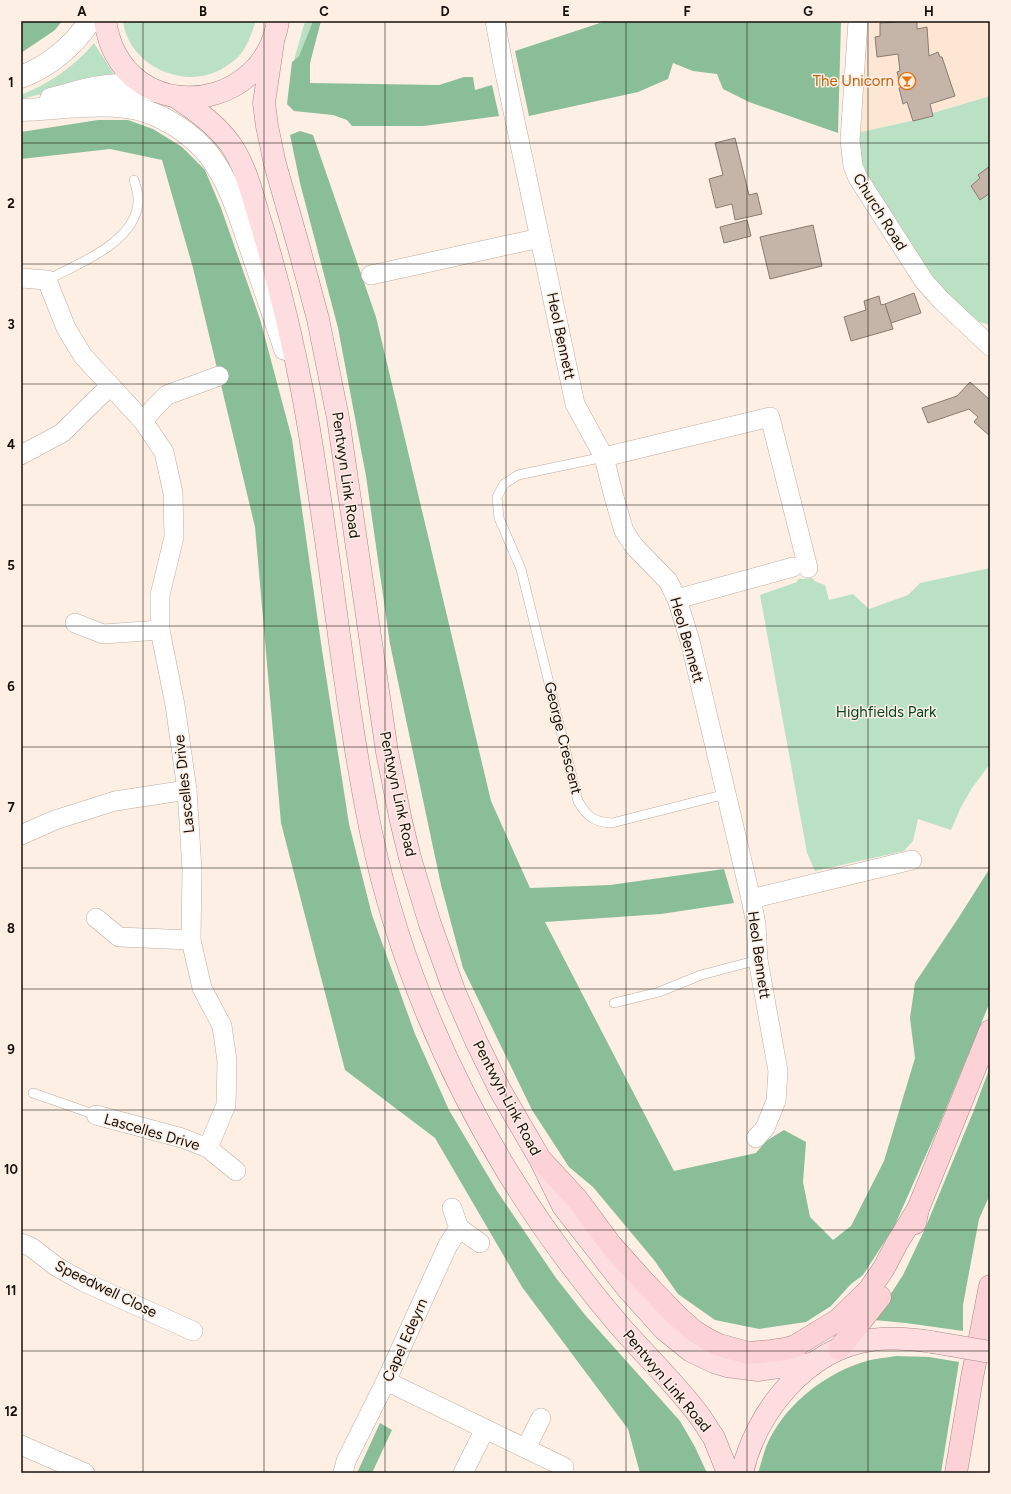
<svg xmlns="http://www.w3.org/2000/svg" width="1011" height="1494" viewBox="0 0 1011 1494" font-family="Figtree,sans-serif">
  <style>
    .built { fill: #fee6d4 }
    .green { fill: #bbe1c5 }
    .forest { fill: #8abe98 }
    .building { fill: #c5b5a8; stroke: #8a7b6f }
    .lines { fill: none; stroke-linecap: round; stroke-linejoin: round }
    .service-casing { stroke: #beaea1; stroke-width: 10 }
    .minor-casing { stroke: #beaea1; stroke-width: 20 }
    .tertiary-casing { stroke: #beaea1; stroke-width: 23 }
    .primary-casing { stroke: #ab8787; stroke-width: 23 }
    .trunk-casing { stroke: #ab8787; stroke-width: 23 }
    .service { stroke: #fff; stroke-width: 9 }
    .minor { stroke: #fff; stroke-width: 19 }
    .tertiary { stroke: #fff; stroke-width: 22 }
    .primary { stroke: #fddde0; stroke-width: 22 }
    .trunk { stroke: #fcd2d6; stroke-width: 22 }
    .primary-bridge-casing { stroke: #ab8787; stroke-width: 23; stroke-linecap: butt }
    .primary-bridge { stroke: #fddde0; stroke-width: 22 }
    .grid { fill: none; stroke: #140f0a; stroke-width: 1; stroke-opacity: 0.55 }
    .labels { text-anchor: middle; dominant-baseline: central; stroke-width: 3; stroke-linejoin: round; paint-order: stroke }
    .food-label { font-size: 15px; fill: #c56008; stroke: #fdefe4; text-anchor: end }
    .street-label { font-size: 15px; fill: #140f0a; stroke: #fdefe4 }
    .park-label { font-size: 15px; fill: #054522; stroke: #fdefe4 }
    .neatline { fill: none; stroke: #140f0a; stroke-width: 1.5 }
    .grid-label { font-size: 13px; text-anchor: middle; font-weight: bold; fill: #140f0a }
  </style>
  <rect width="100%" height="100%" fill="#fdefe4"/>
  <!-- built -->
  <path class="built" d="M 862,21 L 990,21 L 990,96 L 933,113 L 933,116 L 857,133 Z"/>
  <!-- green -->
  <g class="green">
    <path d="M 123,21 L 256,21 C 251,34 247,49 236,59 C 231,63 224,68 218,71 C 180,89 128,64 123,21 Z"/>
    <path d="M 305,21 L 313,21 L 299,56 L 294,60 Z"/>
    <path d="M 94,43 L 115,76 L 21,99 L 21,95 C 50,83 74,67 94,43 Z"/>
    <path d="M 990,96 L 990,325 L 969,319 L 932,280 L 863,174 L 857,133 L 933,116 L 933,113 Z"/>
    <path d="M 990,568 L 990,764 L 972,788 L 961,807 L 951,830 L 918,819 L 913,841 L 904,851 L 815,871 L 807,853 L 760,595 L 797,582 L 798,579 L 813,578 L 814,581 L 825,585 L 829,600 L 853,594 L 869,609 L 908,595 L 920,583 Z"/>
  </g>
  <!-- forest -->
  <g class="forest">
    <path d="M 21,21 L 62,21 L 55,30 L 21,53 Z"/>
    <path d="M 313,21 L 321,21 L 310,63 L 310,83 L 439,85 L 464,77 L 473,77 L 475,90 L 492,85 L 499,116 L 424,126 L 352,126 L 347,120 L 333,115 L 294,111 L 287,104 L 292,62 L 299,56 Z"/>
    <path d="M 606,21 L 841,21 L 838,133 L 749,102 L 723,89 L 717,74 L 693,71 L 673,63 L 668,79 L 638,92 L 529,116 L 515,51 Z"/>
    <path d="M 98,120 L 128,120 L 153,129 L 182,147 L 205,170 L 221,208 L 260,319 L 292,439 L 322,650 L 349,824 L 372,915 L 415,1034 L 449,1110 L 497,1191 L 556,1278 L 586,1316 L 680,1421 L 695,1447 L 707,1473 L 640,1473 L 628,1429 L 522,1287 L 435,1138 L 345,1070 L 281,823 L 255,527 L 193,268 L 162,160 L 110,149 L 21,159 L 21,132 Z"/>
    <path d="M 300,131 L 313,135 L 376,317 L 491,801 L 530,888 L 610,885 L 724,869 L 734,903 L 661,914 L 545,922 L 674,1171 L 756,1153 L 766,1141 L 784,1130 L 806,1142 L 803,1182 L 810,1217 L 833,1240 L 851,1226 L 884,1161 L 915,1058 L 910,1018 L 915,983 L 959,917 L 990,868 L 990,1002 L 937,1130 L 894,1227 L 863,1275 L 851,1284 L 831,1306 L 806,1322 L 759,1329 L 715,1320 L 678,1294 L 654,1260 L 593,1187 L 569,1167 L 532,1110 L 463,968 L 441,885 L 390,644 L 366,476 L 338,328 L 300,183 L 290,135 Z"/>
    <path d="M 990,1067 L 990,1191 L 988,1199 L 979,1219 L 963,1305 L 963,1331 L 906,1323 L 874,1320 L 903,1275 L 924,1231 L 974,1110 Z"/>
    <path d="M 896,1356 L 929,1357 L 959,1362 L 941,1473 L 758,1473 C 761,1464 763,1455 766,1447 C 782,1408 821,1376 860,1363 C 871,1359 884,1358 896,1356 Z"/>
    <path d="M 380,1423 L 392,1430 L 372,1473 L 357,1473 Z"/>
  </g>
  <!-- building -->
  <g class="building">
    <path d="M 897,21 L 917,21 L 917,29 L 927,27 L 929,56 L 938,52 L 940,57 L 942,57 L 955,96 L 930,104 L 933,116 L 913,121 L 907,102 L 903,104 L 899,88 L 901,87 L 897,72 L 900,71 L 898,54 L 877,57 L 875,37 L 880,36 L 880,23 L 897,22 Z"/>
    <path d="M 735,138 L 749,195 L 757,193 L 762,214 L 735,220 L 732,204 L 716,208 L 709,179 L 723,175 L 715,143 Z"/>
    <path d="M 990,166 L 990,193 L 980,200 L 971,186 L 980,178 L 978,175 Z"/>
    <path d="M 747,220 L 751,236 L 724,243 L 720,227 Z"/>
    <path d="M 813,225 L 822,266 L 770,279 L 760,237 Z"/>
    <path d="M 914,293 L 921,313 L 891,323 L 885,304 Z"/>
    <path d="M 879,296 L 881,305 L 885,304 L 893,329 L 851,341 L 844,317 L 866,310 L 864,301 Z"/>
    <path d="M 970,382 L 990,400 L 990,436 L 974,422 L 978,417 L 969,409 L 928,423 L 922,408 L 957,396 Z"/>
  </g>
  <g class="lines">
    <defs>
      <g id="service">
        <path d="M 47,280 C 78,264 136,242 138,202 C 139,195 136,187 134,180"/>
        <path d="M 604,457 L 518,475 L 504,484 L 497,497 L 499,518 L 521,569 L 578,801 C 587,817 594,822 612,823 L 726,794"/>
        <path d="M 614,1003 L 659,992 L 701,975 L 758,960"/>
        <path d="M 33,1093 L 96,1115"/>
      </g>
      <g id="minor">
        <path d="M 495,21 L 503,64 L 575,404 L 604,457 L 614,497 L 624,531 L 634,546 L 668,581 L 677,599 L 690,641 L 751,899 L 756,924 L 758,960 L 778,1071 L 776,1101 L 765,1128 L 756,1138"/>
        <path d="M 858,21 L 850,140 L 853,166 L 858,178 L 924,281 L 941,300 L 990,346"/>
        <path d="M 371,275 L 540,238"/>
        <path d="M 21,278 L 47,280 L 66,328 L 83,356 L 143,421"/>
        <path d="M 21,455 L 62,433 L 110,386"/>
        <path d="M 604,457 L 770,417 L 808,568"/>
        <path d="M 677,599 L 793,567"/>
        <path d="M 75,623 L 103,634 L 160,630"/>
        <path d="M 21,835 L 55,820 L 115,801 L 187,790"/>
        <path d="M 751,899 L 912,860"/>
        <path d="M 96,918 L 119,937 L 191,940"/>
        <path d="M 96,1115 L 182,1138 L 208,1148 L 236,1171"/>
        <path d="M 208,1148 L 226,1105 L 227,1061 L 222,1026 L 202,988 L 191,940 L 192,870 L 187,790 L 175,705 L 160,630 L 160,595 L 174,537 L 173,493 L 164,452 L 143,421 L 155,407 L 167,395 L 219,376"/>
        <path d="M 459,1228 L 480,1243"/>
        <path d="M 21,1243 L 31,1247 L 57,1267 L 84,1282 L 193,1331"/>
        <path d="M 386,1381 L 564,1467"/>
        <path d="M 21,1445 L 85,1473"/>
        <path d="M 526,1448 L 541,1418"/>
        <path d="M 343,1473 L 346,1461 L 386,1381 L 448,1245 L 459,1228 L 452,1208"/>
        <path d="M 463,1473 L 485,1429"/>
      </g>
      <g id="tertiary">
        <path d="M 21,77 C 49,66 73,46 90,21"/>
        <path d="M 51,99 C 75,93 100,84 125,85 C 135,86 146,89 156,91"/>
        <path d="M 21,110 C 60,109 107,100 145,111 C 169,119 193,135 209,155 C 230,182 241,220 252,252 C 263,284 274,317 285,349"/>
      </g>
      <g id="primary">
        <path d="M 105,21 C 107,32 109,42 115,53 C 141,104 209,111 250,74 C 265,61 275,41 278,21"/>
        <path d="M 273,42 L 264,103 L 267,126 L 275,164 L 299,248 L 318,319 L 338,418 L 387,752 L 401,821 L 410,858 L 430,924 L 455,993 L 476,1041 L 500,1090 L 540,1159 L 563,1206 L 627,1288 L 665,1330 L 691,1351 L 714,1362 L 727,1366 L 758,1370 L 795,1365 L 813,1364"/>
        <path d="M 176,97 C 196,110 217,125 231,145 C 246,167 252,194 260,220 C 277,276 291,333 302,390 C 330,537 341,686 371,832 C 396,951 444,1067 507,1171 C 540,1225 578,1277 619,1325 C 646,1356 677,1385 701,1418 L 714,1438 L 728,1473"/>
        <path d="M 742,1473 C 756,1412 806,1349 871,1340 C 891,1337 912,1339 932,1342"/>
      </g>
      <g id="trunk">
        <path d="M 540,1159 L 577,1199 L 611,1245 L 645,1283 L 677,1316 L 694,1331 L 707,1339 L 719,1345 L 749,1353 L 771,1351 L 785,1349 L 795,1346 L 838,1320 L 869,1290 L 884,1268 L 897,1243 L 918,1209"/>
        <path d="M 915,1223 L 918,1209 L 990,1031"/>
        <path d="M 839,1349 L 880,1297"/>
        <path d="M 956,1473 L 972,1378 L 990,1286"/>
      </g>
    </defs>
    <!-- service casing -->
    <use href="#service" class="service-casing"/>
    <!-- minor casing -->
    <use href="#minor" class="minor-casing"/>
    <!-- tertiary casing -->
    <use href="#tertiary" class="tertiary-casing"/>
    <!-- primary casing -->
    <use href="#primary" class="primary-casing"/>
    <!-- trunk casing -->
    <use href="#trunk" class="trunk-casing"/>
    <!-- service -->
    <use href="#service" class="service"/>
    <!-- minor -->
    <use href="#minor" class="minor"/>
    <!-- tertiary -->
    <use href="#tertiary" class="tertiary"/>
    <!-- primary -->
    <use href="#primary" class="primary"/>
    <!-- trunk -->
    <use href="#trunk" class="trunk"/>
    <defs>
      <path id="primary-bridge" d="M 932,1342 L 990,1352"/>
    </defs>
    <!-- primary-bridge casing -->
    <use href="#primary-bridge" class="primary-bridge-casing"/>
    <!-- primary-bridge -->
    <use href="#primary-bridge" class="primary-bridge"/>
  </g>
  <!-- grid -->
  <path class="grid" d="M 143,21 L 143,1473M 264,21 L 264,1473M 385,21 L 385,1473M 506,21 L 506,1473M 626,21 L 626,1473M 747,21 L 747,1473M 868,21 L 868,1473M 21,143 L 990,143M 21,264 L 990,264M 21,384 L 990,384M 21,505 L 990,505M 21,626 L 990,626M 21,747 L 990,747M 21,868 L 990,868M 21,989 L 990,989M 21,1110 L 990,1110M 21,1230 L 990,1230M 21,1351 L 990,1351"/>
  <!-- icons -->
  <defs>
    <symbol id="bar-ring" viewBox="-11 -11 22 22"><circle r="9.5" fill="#fdefe4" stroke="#e8710a" stroke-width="1.5"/><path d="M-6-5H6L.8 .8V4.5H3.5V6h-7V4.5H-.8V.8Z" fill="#e8710a"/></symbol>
  </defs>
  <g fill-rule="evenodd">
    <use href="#bar-ring" x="897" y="71" width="20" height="20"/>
  </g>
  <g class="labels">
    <!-- food labels -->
    <g class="food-label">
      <text x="894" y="81">The Unicorn</text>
    </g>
    <!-- street labels -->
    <g class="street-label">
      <text transform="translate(880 212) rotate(58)">Church Road</text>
      <text transform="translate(561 336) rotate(78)">Heol Bennett</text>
      <text transform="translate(346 475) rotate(82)">Pentwyn Link Road</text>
      <text transform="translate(687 640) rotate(74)">Heol Bennett</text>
      <text transform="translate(563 738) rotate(76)">George Crescent</text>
      <text transform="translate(184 784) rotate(-96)">Lascelles Drive</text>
      <text transform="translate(398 794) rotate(78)">Pentwyn Link Road</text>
      <text transform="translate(759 955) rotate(82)">Heol Bennett</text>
      <text transform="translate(507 1098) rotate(62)">Pentwyn Link Road</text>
      <text transform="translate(152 1132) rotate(16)">Lascelles Drive</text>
      <text transform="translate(106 1289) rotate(26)">Speedwell Close</text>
      <text transform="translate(405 1340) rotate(-66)">Capel Edeyrn</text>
      <text transform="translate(667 1381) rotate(50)">Pentwyn Link Road</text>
    </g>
    <!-- park labels -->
    <g class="park-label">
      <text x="886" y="712">Highfields Park</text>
    </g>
  </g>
  <!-- border -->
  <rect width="1011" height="1494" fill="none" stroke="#fdefe4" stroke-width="44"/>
  <rect x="22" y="22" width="967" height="1450" class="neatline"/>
  <g class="grid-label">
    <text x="82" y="16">A</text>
    <text x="203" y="16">B</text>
    <text x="324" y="16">C</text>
    <text x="445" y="16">D</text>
    <text x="566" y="16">E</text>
    <text x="687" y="16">F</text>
    <text x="808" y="16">G</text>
    <text x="929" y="16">H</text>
    <text x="11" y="87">1</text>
    <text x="11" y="208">2</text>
    <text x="11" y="329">3</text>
    <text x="11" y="449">4</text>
    <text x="11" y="570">5</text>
    <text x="11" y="691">6</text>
    <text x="11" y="812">7</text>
    <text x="11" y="933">8</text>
    <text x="11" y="1054">9</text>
    <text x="11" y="1174">10</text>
    <text x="11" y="1295">11</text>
    <text x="11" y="1416">12</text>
  </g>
</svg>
